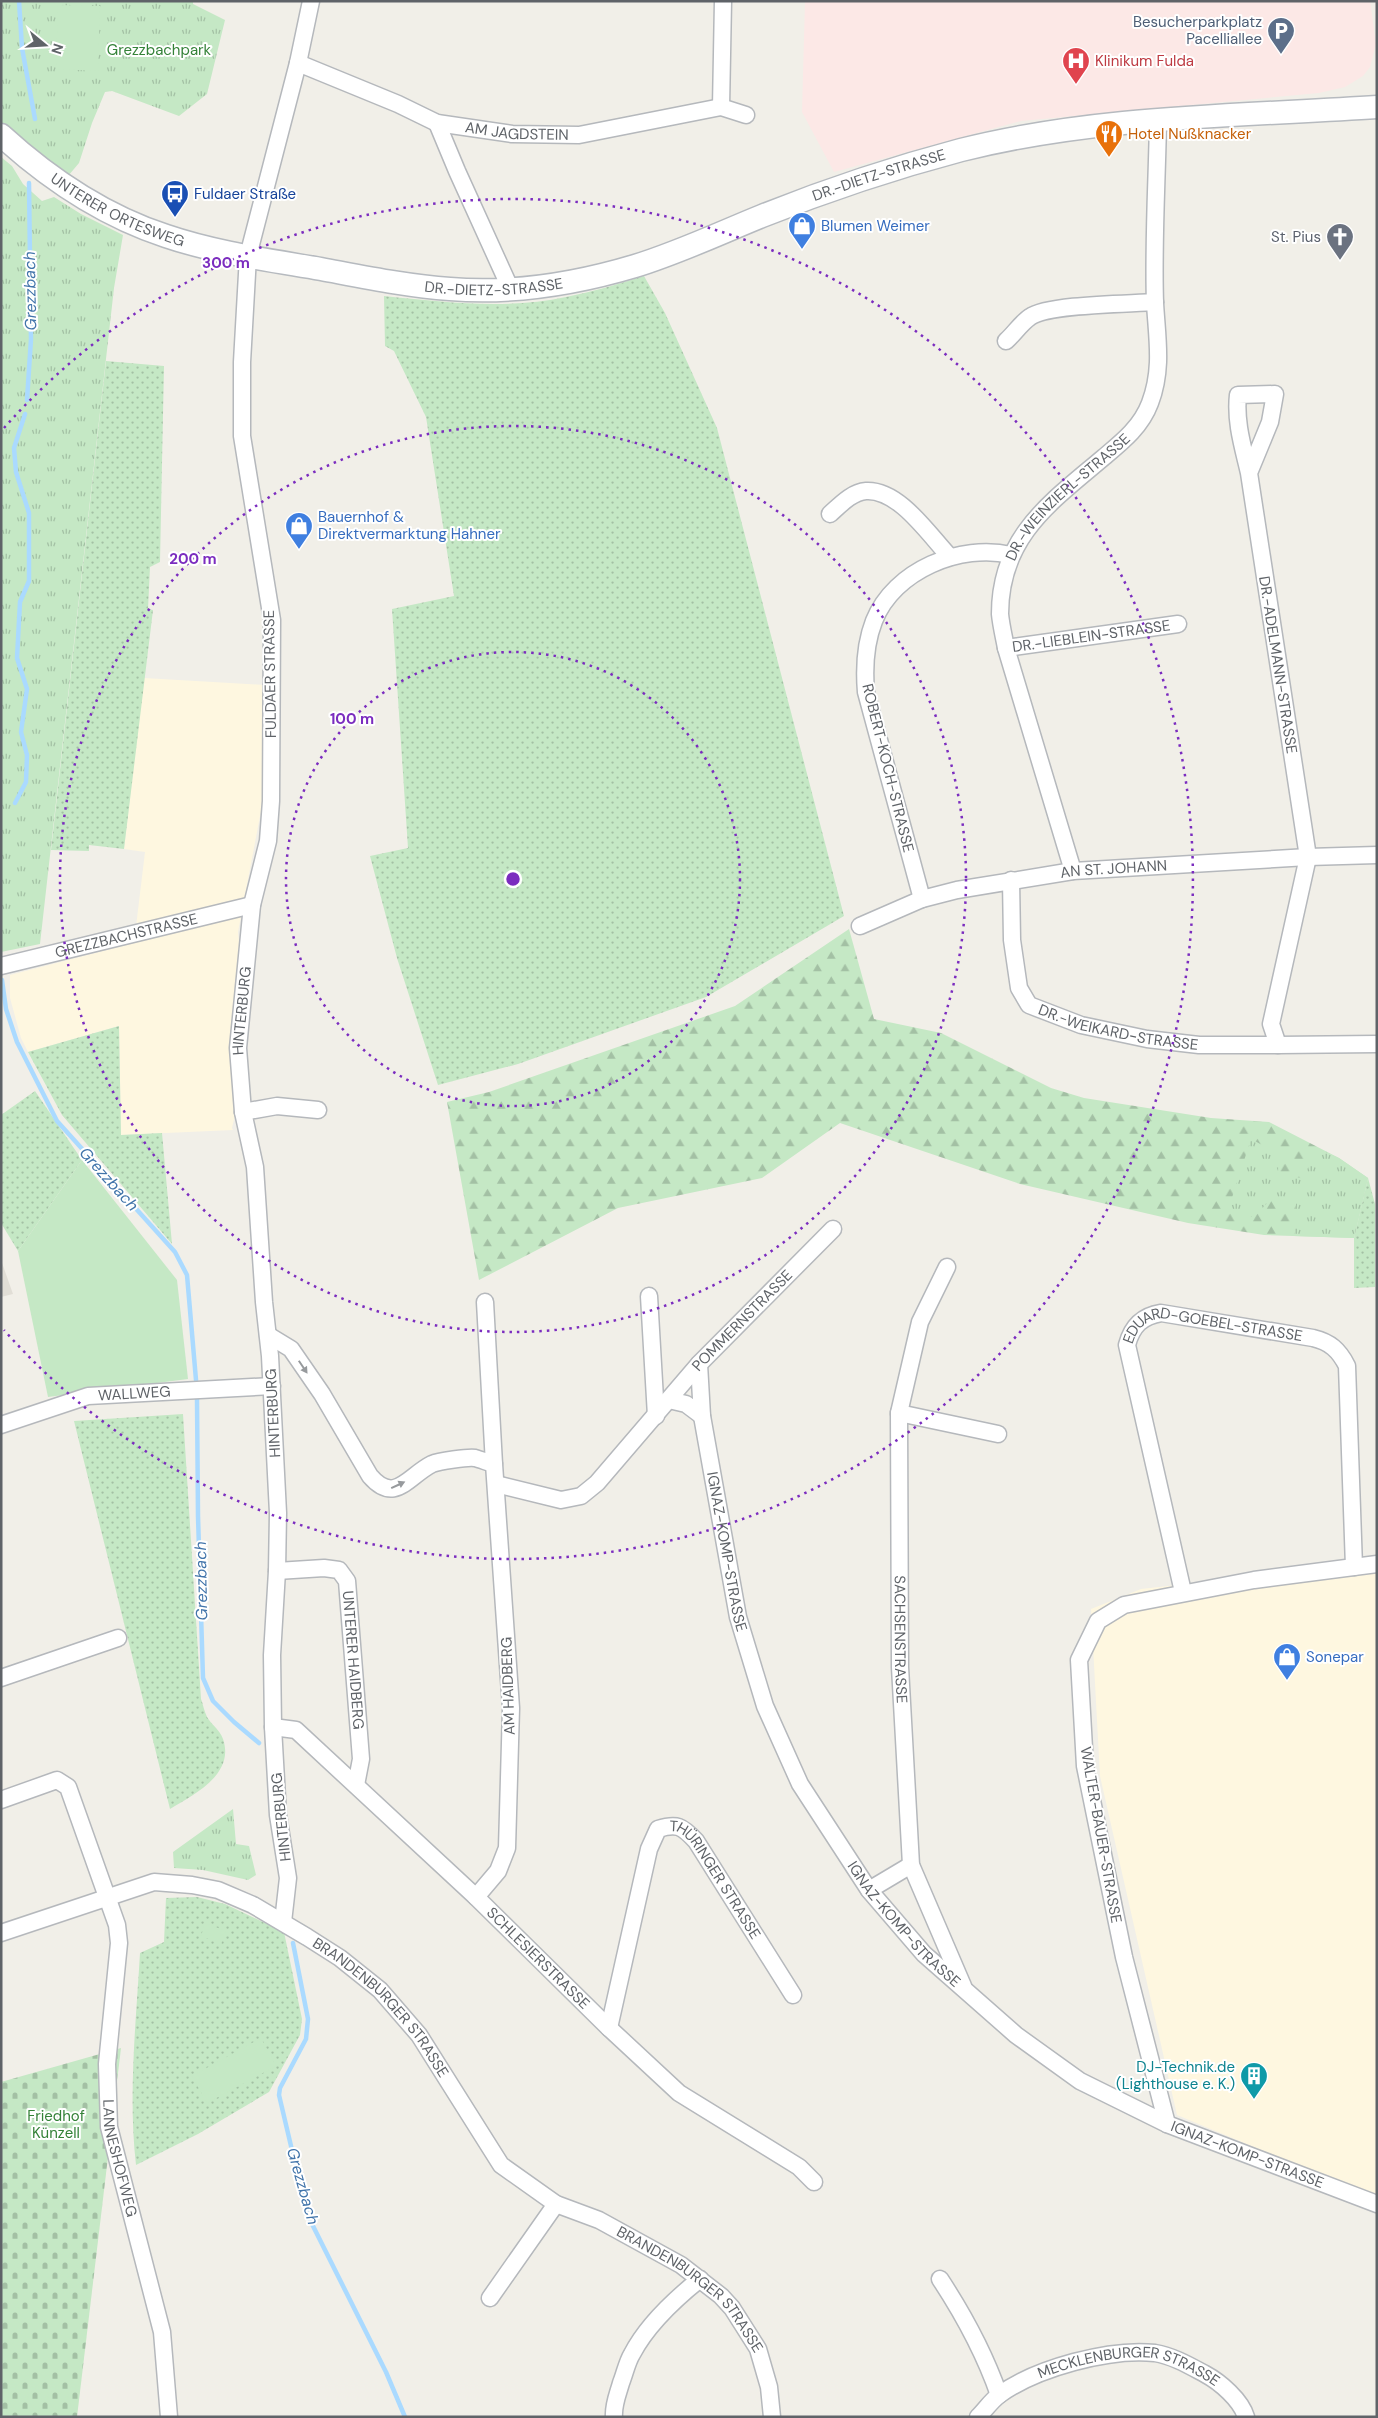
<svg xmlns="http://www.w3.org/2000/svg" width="1378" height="2418" viewBox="0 0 1378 2418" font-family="'DM Sans',sans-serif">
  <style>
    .commercial { fill: #fef7e0 }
    .education { fill: #e1ded6 }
    .medical { fill: #fce8e6 }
    .grass { fill: url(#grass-dots) }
    .forest { fill: url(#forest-firs) }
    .cemetery { fill: url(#cemetery-stones) }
    .park { fill: url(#park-tufts) }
    .garden { fill: #c5e8c5 }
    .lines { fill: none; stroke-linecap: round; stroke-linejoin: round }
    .stream { stroke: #aadaff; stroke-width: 4.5 }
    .minor-casing { stroke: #b5b8bc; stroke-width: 19 }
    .secondary-casing { stroke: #b6babf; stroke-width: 25 }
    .minor { stroke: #fff; stroke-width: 16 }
    .secondary { stroke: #fff; stroke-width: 22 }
    .oneway { fill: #979a9d }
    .ring { fill: none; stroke: #7b2cbf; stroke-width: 2.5; stroke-dasharray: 2.5 5 }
    .labels { text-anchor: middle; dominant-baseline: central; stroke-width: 4; stroke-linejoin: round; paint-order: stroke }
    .service-label { font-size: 15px; fill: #4e5e75; stroke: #fff; text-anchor: end }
    .park-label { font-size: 15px; fill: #348238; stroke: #fff }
    .health-label { font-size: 15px; fill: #be3a42; stroke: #fff; text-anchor: start }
    .street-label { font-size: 15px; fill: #5f6368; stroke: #fff }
    .food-label { font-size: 15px; fill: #c56008; stroke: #fff; text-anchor: start }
    .transit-label { font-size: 15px; fill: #164399; stroke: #fff; text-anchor: start }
    .shop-label { font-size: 15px; fill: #366cbe; stroke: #fff; text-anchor: start }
    .worship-label { font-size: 15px; fill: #5b616d; stroke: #fff; text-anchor: end }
    .culture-label { font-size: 15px; fill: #0d838f; stroke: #fff; text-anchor: end }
    .water-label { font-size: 16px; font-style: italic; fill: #4174aa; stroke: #fff }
    .centre { fill: #7b2cbf; stroke: #fff; stroke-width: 2.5 }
    .ring-label { font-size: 15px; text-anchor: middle; font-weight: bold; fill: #7b2cbf; stroke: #fff; stroke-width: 4; stroke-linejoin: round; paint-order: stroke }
  </style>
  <defs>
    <pattern id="grass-dots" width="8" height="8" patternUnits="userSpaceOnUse" patternTransform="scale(1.25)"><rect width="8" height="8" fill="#c5e8c5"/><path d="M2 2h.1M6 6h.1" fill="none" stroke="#a3c0a4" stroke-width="1.8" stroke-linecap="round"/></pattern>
    <pattern id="forest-firs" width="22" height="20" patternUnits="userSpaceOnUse" patternTransform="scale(1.25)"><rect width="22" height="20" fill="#c5e8c5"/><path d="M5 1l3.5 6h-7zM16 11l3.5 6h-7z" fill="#a3c0a4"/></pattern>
    <pattern id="cemetery-stones" width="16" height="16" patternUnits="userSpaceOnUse" patternTransform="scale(1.25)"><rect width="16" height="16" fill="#c5e8c5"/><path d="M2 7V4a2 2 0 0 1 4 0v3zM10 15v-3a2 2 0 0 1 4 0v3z" fill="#a3c0a4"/></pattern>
    <pattern id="park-tufts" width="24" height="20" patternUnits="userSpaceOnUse" patternTransform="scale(1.25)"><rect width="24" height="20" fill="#c5e8c5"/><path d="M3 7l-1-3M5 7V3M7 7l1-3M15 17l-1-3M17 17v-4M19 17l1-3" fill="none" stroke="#a3c0a4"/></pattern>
  </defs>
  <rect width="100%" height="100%" fill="#f1efe8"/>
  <!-- commercial -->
  <g class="commercial">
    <path d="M 144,678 L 265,685 L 265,790 L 238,932 L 239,942 L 242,945 L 231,1033 L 235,1115 L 232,1128 L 233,1130 L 121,1135 L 119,1026 L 28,1052 L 21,1038 L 10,998 L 10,975 L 134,943 L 145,852 L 124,849 Z"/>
    <path d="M 1377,1563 L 1377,2198 L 1177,2115 L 1100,1776 L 1091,1609 L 1141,1589 Z"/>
  </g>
  <!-- education -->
  <path class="education" d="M 1,1260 L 13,1294 L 1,1297 Z"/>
  <!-- medical -->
  <path class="medical" d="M 805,1 L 1370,1 L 1376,44 L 1370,67 L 1363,76 L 1345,87 L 1319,93 L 1021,121 L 834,172 L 802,112 Z"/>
  <!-- grass -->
  <g class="grass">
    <path d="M 644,276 L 665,313 L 717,428 L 844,916 L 706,997 L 518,1064 L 438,1085 L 397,958 L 370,856 L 408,848 L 392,609 L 454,596 L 426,417 L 394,351 L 385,346 L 384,296 C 443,302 507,310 566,297 C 592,292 618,284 644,276 Z"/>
    <path d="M 106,361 L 164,366 L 160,562 L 150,567 L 148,609 L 153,610 L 124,849 L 89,845 L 89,851 L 51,850 Z"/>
    <path d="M 119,1026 L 121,1135 L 162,1133 L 172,1244 L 62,1115 L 28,1052 Z"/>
    <path d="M 35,1091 L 82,1160 L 18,1251 L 1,1223 L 1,1115 Z"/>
    <path d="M 1368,1178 L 1375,1204 L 1375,1287 L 1354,1288 L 1354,1238 Z"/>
    <path d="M 183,1414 L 201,1699 C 203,1704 204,1711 207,1717 C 211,1724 220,1730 223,1739 C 235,1774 195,1794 170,1809 L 74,1421 Z"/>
    <path d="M 197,1897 L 225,1904 L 284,1932 L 302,2019 L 300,2035 L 269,2092 L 198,2134 L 136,2165 C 128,2095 136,2023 140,1953 L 164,1942 L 166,1898 Z"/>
  </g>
  <!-- forest -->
  <path class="forest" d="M 849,929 L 874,1019 L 941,1033 L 1051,1088 L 1084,1098 L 1211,1118 L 1269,1122 L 1339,1158 L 1368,1178 L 1354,1238 L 1264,1235 L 1188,1223 L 1020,1184 L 840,1123 L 762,1178 L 618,1208 L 479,1280 L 447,1102 L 489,1092 L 735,1006 Z"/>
  <!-- cemetery -->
  <path class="cemetery" d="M 121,2048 L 77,2417 L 1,2417 L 1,2082 Z"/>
  <!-- park -->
  <g class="park">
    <path d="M 1,1 L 193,1 L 193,4 L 225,20 L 207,94 L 179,116 L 112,91 L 105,92 L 92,123 L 79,163 L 63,182 L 1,135 Z"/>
    <path d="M 1,157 L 12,166 L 23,184 L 42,201 L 54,197 L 81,214 L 123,235 L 114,288 L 40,944 L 1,952 Z"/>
    <path d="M 1251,1139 L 1279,1154 L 1278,1172 L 1304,1179 L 1315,1147 L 1339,1158 L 1368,1178 L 1354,1238 L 1294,1236 L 1296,1203 L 1273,1197 L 1254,1217 L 1228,1210 Z"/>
    <path d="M 233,1809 L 236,1844 L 249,1846 L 256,1875 L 248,1880 L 203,1870 L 174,1868 L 173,1852 Z"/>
  </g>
  <!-- garden -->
  <g class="garden">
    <path d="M 58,5 L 100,6 L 98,71 L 56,69 Z"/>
    <path d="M 82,1160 L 177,1280 L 188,1379 L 48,1397 L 18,1251 Z"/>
    <path d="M 205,1923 L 226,1931 L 221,1944 L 201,1936 Z"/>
    <path d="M 261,2038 L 276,2066 L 207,2103 L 192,2076 Z"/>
  </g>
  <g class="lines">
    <!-- stream -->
    <g class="stream">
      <path d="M 19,1 L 22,48 L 35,119"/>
      <path d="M 27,400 L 31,339 L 29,183"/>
      <path d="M 15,803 L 26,782 L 27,755 L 21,732 L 27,689 L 17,658 L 20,602 L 29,581 L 29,513 L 16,472 L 14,448 L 25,414"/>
      <path d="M 2,980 L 6,1009 L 17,1042 L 57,1121 L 175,1252 L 187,1275 L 196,1380"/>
      <path d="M 197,1398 L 198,1516 L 203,1678 L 213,1701 L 234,1722 L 259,1743"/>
      <path d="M 293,1943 L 308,2019 L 306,2039 L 280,2088 L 279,2095 L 307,2214 L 386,2372 L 405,2417"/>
    </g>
    <defs>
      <g id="minor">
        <path id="s1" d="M 298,63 L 398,104 L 437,123 L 512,134 L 579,135 L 721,107 L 746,115"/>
        <path d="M 721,107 L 723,1"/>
        <path d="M 437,123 L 457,171 L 511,290"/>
        <path d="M 1006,341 C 1014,334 1021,323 1030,317 C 1048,304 1130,304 1155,302"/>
        <path d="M 830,514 C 840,505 852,492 866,491 C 899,489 929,535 950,557"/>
        <path id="s2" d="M 1006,648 L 1178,624"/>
        <path id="s3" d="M 1073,871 L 1006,648 C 1004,637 1001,625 1000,614 C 1000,536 1051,502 1104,457 C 1122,442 1141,427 1150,403 C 1163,369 1157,338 1155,303 C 1153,243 1157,181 1158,121"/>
        <path id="s4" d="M 1011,880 L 1012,940 L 1019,988 L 1029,1005 L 1081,1025 L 1147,1039 L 1199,1045 L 1278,1045 L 1271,1024 L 1308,857 L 1249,473 C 1243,447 1235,422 1238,395 L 1275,394 L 1270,422 L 1249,473"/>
        <path d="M 922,899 L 866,692 C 864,668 865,644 874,621 C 894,570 961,543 1011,555"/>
        <path id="s5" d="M 860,926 L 922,899 L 957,890 L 1073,871 L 1308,857 L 1377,855"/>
        <path id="s6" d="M 1,966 L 252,905"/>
        <path d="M 1278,1045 L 1377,1044"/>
        <path d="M 243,1112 L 277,1106 L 318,1110"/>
        <path id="s7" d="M 947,1267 L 920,1322 L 899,1413 L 900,1667 L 911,1865 L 963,1986"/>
        <path d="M 649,1296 L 656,1416"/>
        <path d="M 268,1335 L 291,1349 L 322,1394 L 370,1476 C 395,1505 408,1476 432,1464 C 439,1461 468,1457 475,1458 C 481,1460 488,1462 494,1464"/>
        <path id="s8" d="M 699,1364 L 702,1416 L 738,1617 L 765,1706 L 800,1784 L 869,1890 L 924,1954 L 1016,2035 L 1080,2081 L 1167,2124 L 1377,2204"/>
        <path d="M 669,1400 L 686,1404 L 702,1416"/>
        <path d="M 899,1413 L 998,1434"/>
        <path id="s9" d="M 1,1425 L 88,1396 L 272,1386"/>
        <path id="s10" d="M 496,1484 L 561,1500 L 581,1496 L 597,1483 L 699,1364 L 833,1229"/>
        <path id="s11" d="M 277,1571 L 324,1568 L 339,1570 L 347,1581 L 361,1759 L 356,1785"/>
        <path id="s12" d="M 1183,1592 L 1127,1345 C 1132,1326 1142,1316 1161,1313 L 1313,1338 C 1330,1342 1339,1350 1347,1366 L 1354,1567"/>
        <path d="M 1,1678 L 118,1638"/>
        <path id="s13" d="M 273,1727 L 296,1730 L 476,1897 L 609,2028 L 679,2093 L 799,2167 L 814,2182"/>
        <path id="s14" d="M 1,1800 L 57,1780 L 68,1787 L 117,1925 L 119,1943 L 107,2064 L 109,2127 L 162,2332 L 169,2417"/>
        <path d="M 869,1890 L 911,1865"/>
        <path d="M 476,1897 L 498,1871 L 507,1848 L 511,1708 L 494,1464 L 485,1302"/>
        <path id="s15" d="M 283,1922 L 288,1878 L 278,1815 L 273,1727 L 272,1655 L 277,1571 L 278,1513 L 270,1356 L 264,1302 L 255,1167 L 243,1112 L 238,1048 L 252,905 L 268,841 L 271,801 L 272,620 L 242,436 L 242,362 L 248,256 L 298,63 L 311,1"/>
        <path id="s16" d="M 1,1933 L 154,1882 L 192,1885 L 218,1890 L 253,1905 L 307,1937 L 340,1958 L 380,1990 L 419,2035 L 501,2165 L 556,2204 L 599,2220 L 681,2265 L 721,2296 L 732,2308 L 758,2349 L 769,2387 L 772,2417"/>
        <path id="s17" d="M 609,2028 L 649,1849 L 658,1829 C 677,1823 682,1826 696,1841 L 793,1995"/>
        <path d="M 1167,2124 L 1124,1957 L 1085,1766 L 1079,1660 L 1098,1621 L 1124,1605 L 1254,1580 L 1377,1564"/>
        <path d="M 940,2279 C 965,2317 984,2352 999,2395"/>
        <path d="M 490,2298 L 556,2204"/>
        <path d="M 614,2417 C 613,2405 618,2394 621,2383 C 625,2373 627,2362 632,2354 C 647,2325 675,2299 700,2279"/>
        <path id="s18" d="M 978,2417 C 985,2410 991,2401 999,2395 C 1036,2368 1110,2348 1155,2353 C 1173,2356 1190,2366 1205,2374 C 1220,2382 1241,2400 1246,2417"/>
      </g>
      <g id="secondary">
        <path id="s19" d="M 1,135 C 48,178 105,216 166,236 C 216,253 269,260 321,269 C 364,277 407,286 450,289 C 512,294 575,284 635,266 C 678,253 720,233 762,216 C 827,190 893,168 961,150 C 1096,116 1239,116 1377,107"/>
      </g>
    </defs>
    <!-- minor casing -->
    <use href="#minor" class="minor-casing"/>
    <!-- secondary casing -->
    <use href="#secondary" class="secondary-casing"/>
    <!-- minor -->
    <use href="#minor" class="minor"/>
    <!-- secondary -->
    <use href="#secondary" class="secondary"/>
  </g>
  <!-- one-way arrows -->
  <defs><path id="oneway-solid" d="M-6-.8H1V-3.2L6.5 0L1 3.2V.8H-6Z" transform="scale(1.25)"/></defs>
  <g class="oneway">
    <use href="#oneway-solid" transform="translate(303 1367) rotate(56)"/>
    <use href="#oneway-solid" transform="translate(398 1485) rotate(-25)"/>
  </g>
  <!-- distance rings -->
  <g class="ring">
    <circle cx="513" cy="879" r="227"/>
    <circle cx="513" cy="879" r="453"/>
    <path d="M4 428A680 680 0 1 1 4 1330"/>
  </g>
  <!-- icons -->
  <defs>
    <symbol id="parking-pin" viewBox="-11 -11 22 30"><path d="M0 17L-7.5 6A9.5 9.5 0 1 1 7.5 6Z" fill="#5c6f8a" stroke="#fff"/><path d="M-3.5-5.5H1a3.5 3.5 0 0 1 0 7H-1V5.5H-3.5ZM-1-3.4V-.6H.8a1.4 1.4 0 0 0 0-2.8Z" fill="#fff"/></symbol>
    <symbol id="hospital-pin" viewBox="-11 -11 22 30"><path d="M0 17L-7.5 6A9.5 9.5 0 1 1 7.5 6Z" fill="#e0444e" stroke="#fff"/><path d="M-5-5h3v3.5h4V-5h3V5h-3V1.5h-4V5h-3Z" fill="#fff"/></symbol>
    <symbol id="restaurant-pin" viewBox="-11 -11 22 30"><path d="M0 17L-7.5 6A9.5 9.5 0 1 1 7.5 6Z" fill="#e8710a" stroke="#fff"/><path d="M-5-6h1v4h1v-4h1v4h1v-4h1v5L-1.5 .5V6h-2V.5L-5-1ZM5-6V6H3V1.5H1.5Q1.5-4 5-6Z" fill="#fff"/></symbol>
    <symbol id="bus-pin" viewBox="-11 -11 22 30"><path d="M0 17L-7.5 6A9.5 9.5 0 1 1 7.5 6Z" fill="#1a4fb4" stroke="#fff"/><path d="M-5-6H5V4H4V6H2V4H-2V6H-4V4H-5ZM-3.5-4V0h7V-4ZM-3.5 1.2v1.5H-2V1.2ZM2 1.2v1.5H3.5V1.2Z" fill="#fff"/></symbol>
    <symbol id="shop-pin" viewBox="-11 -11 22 30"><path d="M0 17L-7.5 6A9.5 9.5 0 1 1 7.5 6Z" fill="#3f7fe0" stroke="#fff"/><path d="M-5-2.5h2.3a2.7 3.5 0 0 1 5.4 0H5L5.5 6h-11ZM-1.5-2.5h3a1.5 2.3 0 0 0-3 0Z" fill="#fff"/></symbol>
    <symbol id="church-pin" viewBox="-11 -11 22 30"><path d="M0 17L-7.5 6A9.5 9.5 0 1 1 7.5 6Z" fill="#6b7280" stroke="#fff"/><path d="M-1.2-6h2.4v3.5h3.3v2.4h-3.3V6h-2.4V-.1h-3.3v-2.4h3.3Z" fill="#fff"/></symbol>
    <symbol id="building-pin" viewBox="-11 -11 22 30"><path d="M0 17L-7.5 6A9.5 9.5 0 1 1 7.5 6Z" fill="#0f9aa8" stroke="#fff"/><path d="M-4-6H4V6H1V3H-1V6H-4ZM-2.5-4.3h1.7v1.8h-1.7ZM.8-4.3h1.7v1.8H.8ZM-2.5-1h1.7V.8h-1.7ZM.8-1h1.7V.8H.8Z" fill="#fff"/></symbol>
  </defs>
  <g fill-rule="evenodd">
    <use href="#parking-pin" x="1265" y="15" width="32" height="43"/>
    <use href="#hospital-pin" x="1060" y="45" width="32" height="43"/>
    <use href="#restaurant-pin" x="1093" y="118" width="32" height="43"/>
    <use href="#bus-pin" x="159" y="178" width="32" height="43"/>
    <use href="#shop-pin" x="786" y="210" width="32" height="43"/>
    <use href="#church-pin" x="1324" y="221" width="32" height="43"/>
    <use href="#shop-pin" x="283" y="510" width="32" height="43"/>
    <use href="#shop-pin" x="1271" y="1641" width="32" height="43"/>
    <use href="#building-pin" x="1238" y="2060" width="32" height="43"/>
  </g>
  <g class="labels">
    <!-- service labels -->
    <g class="service-label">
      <text x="1262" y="22">Besucherparkplatz<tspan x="1262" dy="17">Pacelliallee</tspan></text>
    </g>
    <!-- park labels -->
    <g class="park-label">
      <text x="159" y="50">Grezzbachpark</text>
      <text x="56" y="2116">Friedhof<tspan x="56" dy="17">Künzell</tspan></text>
    </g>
    <!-- health labels -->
    <g class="health-label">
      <text x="1095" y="61">Klinikum Fulda</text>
    </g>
    <!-- street labels -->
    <g class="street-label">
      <text stroke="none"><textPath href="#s1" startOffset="232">AM JAGDSTEIN</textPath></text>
      <text stroke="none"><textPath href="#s19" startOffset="932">DR.-DIETZ-STRASSE</textPath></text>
      <text stroke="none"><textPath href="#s19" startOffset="140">UNTERER ORTESWEG</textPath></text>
      <text stroke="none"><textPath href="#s19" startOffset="528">DR.-DIETZ-STRASSE</textPath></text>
      <text stroke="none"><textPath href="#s3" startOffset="409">DR.-WEINZIERL-STRASSE</textPath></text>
      <text stroke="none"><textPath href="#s2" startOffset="86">DR.-LIEBLEIN-STRASSE</textPath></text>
      <text transform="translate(1278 665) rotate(81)">DR.-ADELMANN-STRASSE</text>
      <text transform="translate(270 674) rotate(-91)">FULDAER STRASSE</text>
      <text transform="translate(888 768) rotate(76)">ROBERT-KOCH-STRASSE</text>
      <text stroke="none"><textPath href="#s5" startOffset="262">AN ST. JOHANN</textPath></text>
      <text stroke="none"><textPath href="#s6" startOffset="129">GREZZBACHSTRASSE</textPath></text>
      <text stroke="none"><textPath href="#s15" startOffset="915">HINTERBURG</textPath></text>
      <text stroke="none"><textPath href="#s4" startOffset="221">DR.-WEIKARD-STRASSE</textPath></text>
      <text stroke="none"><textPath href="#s10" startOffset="326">POMMERNSTRASSE</textPath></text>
      <text stroke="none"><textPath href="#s12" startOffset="351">EDUARD-GOEBEL-STRASSE</textPath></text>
      <text stroke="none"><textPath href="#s9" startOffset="138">WALLWEG</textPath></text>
      <text transform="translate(273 1413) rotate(-93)">HINTERBURG</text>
      <text stroke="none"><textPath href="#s8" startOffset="190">IGNAZ-KOMP-STRASSE</textPath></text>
      <text stroke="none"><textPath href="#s7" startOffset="381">SACHSENSTRASSE</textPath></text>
      <text stroke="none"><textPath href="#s11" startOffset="155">UNTERER HAIDBERG</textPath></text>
      <text transform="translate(508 1686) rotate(-92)">AM HAIDBERG</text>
      <text transform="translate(281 1817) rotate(-96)">HINTERBURG</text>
      <text transform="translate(1101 1835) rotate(80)">WALTER-BAUER-STRASSE</text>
      <text stroke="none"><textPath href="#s17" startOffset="290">THÜRINGER STRASSE</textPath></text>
      <text stroke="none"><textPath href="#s8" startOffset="610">IGNAZ-KOMP-STRASSE</textPath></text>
      <text stroke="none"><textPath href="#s13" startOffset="356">SCHLESIERSTRASSE</textPath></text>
      <text stroke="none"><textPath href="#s16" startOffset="430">BRANDENBURGER STRASSE</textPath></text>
      <text stroke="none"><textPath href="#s8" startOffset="1030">IGNAZ-KOMP-STRASSE</textPath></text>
      <text stroke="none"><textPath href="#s14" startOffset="454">LANNESHOFWEG</textPath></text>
      <text stroke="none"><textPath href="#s16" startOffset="860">BRANDENBURGER STRASSE</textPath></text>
      <text stroke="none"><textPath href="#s18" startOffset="170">MECKLENBURGER STRASSE</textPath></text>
    </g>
    <!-- food labels -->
    <g class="food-label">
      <text x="1128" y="134">Hotel Nußknacker</text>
    </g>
    <!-- transit labels -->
    <g class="transit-label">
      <text x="194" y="194">Fuldaer Straße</text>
    </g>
    <!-- shop labels -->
    <g class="shop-label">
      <text x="821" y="226">Blumen Weimer</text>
      <text x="318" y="517">Bauernhof &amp;<tspan x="318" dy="17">Direktvermarktung Hahner</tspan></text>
      <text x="1306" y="1657">Sonepar</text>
    </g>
    <!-- worship labels -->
    <g class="worship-label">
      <text x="1321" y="237">St. Pius</text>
    </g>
    <!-- culture labels -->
    <g class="culture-label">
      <text x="1235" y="2067">DJ-Technik.de<tspan x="1235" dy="17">(Lighthouse e. K.)</tspan></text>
    </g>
    <!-- water labels -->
    <g class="water-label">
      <text transform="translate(30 291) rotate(-91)">Grezzbach</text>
      <text transform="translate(109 1179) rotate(48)">Grezzbach</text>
      <text transform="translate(201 1581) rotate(-91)">Grezzbach</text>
      <text transform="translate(303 2186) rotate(74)">Grezzbach</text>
    </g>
  </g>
  <circle cx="513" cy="879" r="8" class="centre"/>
  <g class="ring-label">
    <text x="226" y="268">300 m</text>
    <text x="193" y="564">200 m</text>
    <text x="352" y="724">100 m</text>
  </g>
  <!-- border -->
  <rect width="1378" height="2418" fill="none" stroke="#5f6368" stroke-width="5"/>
  <!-- north arrow -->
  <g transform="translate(45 45) rotate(108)" stroke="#ffffff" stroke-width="4" paint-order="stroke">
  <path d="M0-4L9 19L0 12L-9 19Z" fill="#5f6368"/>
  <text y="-8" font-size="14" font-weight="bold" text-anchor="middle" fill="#5f6368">N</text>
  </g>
</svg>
